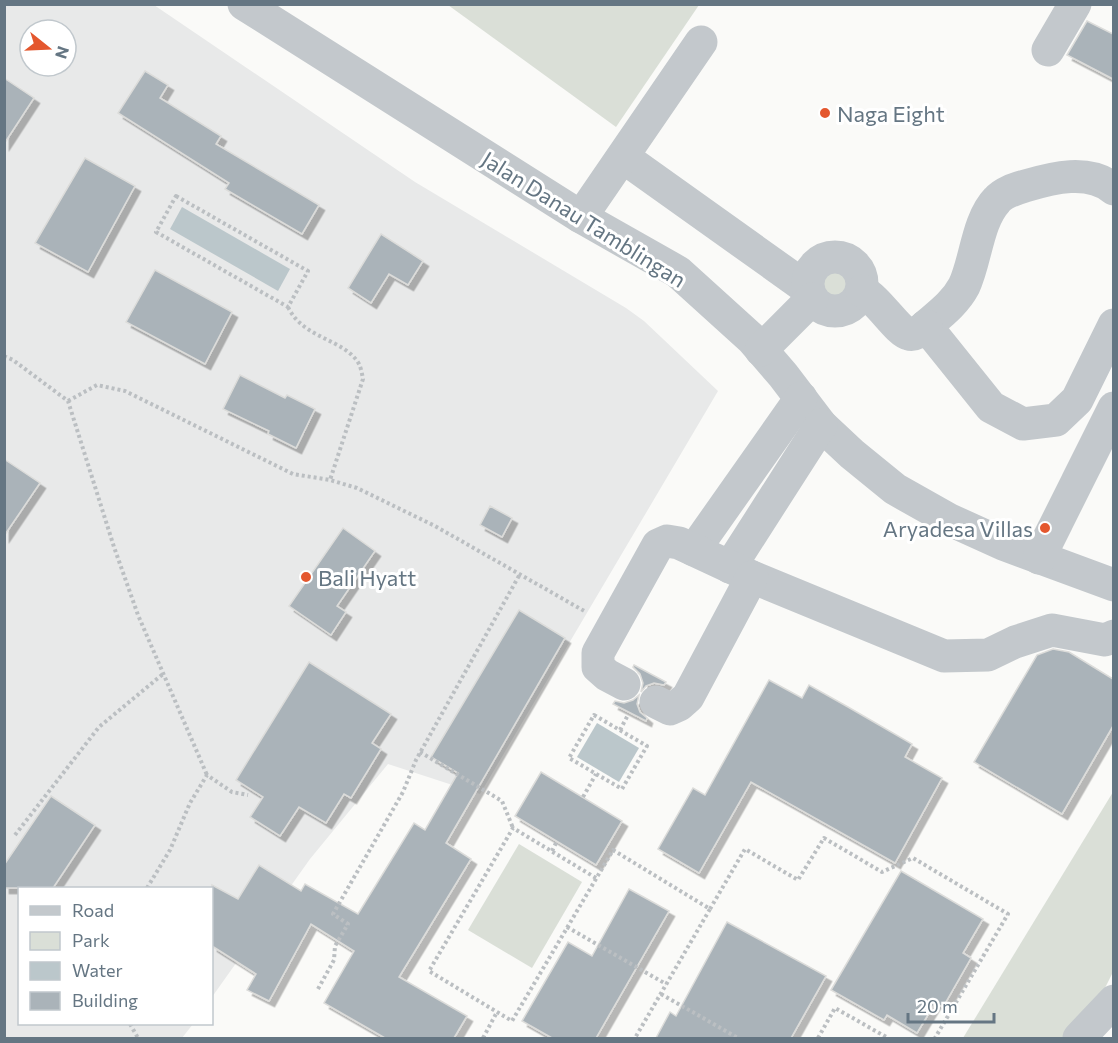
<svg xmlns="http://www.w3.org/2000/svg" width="1118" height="1043" viewBox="0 0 1118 1043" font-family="Commissioner,sans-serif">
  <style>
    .built { fill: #e8e9e9; fill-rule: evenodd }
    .green { fill: #dadfd7 }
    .water { fill: #bbc7cb }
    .building { fill: #aab3b9; stroke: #dcdcda; stroke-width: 1.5; filter: url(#shadow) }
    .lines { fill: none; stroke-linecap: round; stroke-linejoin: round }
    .path { stroke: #bbbfc2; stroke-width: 4; stroke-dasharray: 3 3; stroke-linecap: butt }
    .minor { stroke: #c3c8cc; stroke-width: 33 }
    .poi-dot { fill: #e4572e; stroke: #fff; stroke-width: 2 }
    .labels { text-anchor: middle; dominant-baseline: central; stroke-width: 6; stroke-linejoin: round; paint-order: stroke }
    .poi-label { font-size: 22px; fill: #657683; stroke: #fff; text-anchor: start }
    .street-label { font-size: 22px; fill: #657683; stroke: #fff }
  </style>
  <defs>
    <filter id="shadow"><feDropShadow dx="5.5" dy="5.5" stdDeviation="0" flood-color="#0004"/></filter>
  </defs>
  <rect width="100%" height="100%" fill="#fafaf8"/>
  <!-- built -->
  <path class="built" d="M 5,5 L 154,5 L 415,182 L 626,308 L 644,321 L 718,391 L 480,794 L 388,764 L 310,859 L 212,997 L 212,888 L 20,888 L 20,1024 L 193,1024 L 182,1038 L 5,1038 ZM 30,30 L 66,30 L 66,66 L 30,66 Z"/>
  <!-- green -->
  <g class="green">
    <path d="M 448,5 L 699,5 L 616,127 Z"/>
    <circle cx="836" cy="284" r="17"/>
    <path d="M 1113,792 L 1113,972 L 1103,992 L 1064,1038 L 963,1038 Z"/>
    <path d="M 519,844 L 582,882 L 532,968 L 468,930 Z"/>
  </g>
  <!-- water -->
  <g class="water">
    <path d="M 182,207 L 290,269 L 278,291 L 170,229 Z"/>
    <path d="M 597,723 L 639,748 L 619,782 L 577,757 Z"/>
  </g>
  <!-- building -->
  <g class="building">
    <path d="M 1087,21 L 1113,34 L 1113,79 L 1067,55 Z"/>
    <path d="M 145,71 L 168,85 L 160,98 L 221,136 L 216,144 L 319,205 L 302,234 L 225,189 L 229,183 L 118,113 Z"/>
    <path d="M 4,78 L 34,98 L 4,144 Z"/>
    <path d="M 85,158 L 135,186 L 88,272 L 35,243 Z"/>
    <path d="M 381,234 L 423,261 L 408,285 L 389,274 L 371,303 L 348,288 Z"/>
    <path d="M 155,270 L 232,312 L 205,364 L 126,322 Z"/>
    <path d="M 240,375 L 285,398 L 287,395 L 315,409 L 296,448 L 268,434 L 269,431 L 223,409 Z"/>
    <path d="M 4,459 L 40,483 L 4,536 Z"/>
    <path d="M 490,506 L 512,518 L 502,537 L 480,525 Z"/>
    <path d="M 343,528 L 375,551 L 337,606 L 346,612 L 331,635 L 289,606 Z"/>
    <path d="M 519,610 L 565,638 L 446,843 L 471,859 L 399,977 L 467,1016 L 454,1038 L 385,1038 L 324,1003 L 354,951 L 311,924 L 269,1001 L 247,990 L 256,974 L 212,946 L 212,885 L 238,899 L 259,865 L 301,891 L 305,884 L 358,914 L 414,823 L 425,830 L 458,773 L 431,757 Z"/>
    <path d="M 1053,649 L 1069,652 L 1113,679 L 1113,726 L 1062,814 L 974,762 L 1037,655 Z"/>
    <path d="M 309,662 L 391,714 L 372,743 L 381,749 L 351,798 L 344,794 L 326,823 L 299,807 L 280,836 L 250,817 L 263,797 L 236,780 Z"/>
    <path d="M 634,665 L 666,682 L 664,685 L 654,683 L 646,686 L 641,692 L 643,683 L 640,674 L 633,667 Z"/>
    <path d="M 769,680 L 802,698 L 809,685 L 848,707 L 912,744 L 905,757 L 942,778 L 895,863 L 751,782 L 699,873 L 658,849 L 693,788 L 705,795 Z"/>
    <path d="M 639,695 L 637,704 L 640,712 L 647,718 L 646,721 L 613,704 L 615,701 L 624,703 L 633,700 Z"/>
    <path d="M 541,772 L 622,821 L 596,865 L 515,816 Z"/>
    <path d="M 51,796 L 95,825 L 53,888 L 4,888 L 4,865 Z"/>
    <path d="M 901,871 L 983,919 L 963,953 L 971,958 L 943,1007 L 935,1003 L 917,1033 L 887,1015 L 884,1020 L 831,990 Z"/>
    <path d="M 629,889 L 669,911 L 596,1038 L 552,1038 L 522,1021 L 568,942 L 592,956 Z"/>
    <path d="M 727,922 L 826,976 L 791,1038 L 656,1038 L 670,1012 L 676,1016 Z"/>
  </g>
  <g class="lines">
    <!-- path -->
    <g class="path">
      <path d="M 176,196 L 308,271 L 288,307 L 156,232 Z"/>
      <path d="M 288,307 C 303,339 345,339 359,364 C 361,368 362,374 363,379 L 330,480"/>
      <path d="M 4,356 L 13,360 L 68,401 L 114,547 L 138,615 L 207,775"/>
      <path d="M 68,401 L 97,385 L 125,391 L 293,474 L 330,480 L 357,488 L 435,526 L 586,612"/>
      <path d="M 594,715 L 647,746 L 622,789 L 569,758 Z"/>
      <path d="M 620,730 L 628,715"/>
      <path d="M 420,752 L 502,801 L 513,828"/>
      <path d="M 583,797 L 596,774"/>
      <path d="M 15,835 L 99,727 L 163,674"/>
      <path d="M 552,851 L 557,841"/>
      <path d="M 596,878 L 513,828 L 429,971 L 512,1021 L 613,850 L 710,909 L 635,1038"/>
      <path d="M 147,888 L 170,850 L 190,803 L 207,775 L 232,792 L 248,795"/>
      <path d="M 710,909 L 745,849 L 798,880 L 824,838 L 882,872 L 913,858 L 1008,914 L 935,1038"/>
      <path d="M 567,927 L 666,984"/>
      <path d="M 318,989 L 334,960 L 335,946 L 348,924 L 333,914 L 403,792 L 416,760 L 520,574"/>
      <path d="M 661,994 L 738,1038"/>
      <path d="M 130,1024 L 138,1038"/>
      <path d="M 483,1038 L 497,1012"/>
      <path d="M 818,1038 L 835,1008 L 888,1038"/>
    </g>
    <!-- minor -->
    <g class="minor">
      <path d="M 244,4 L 581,217 L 678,272 L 752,339 L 783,375 L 821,425 L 852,454 L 895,489 L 950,520 L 1003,544 L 1114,585"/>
      <path d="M 1048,50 L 1075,4"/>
      <path d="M 623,157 L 808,289"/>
      <path d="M 1114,189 C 1089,168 1052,178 1025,186 C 1015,189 1004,192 997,200 C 977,221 976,261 964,286 C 955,303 940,314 926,326 L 991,407 L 1023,424 L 1056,420 L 1077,400 L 1114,325"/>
      <path d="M 581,217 L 701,42"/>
      <circle cx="835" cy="284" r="27"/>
      <path d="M 862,291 C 878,299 898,332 909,334 C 915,336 921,330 926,326"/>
      <path d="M 761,350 L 812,299"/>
      <path d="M 694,550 L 801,398"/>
      <path d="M 1039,558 L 1114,408"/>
      <path d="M 730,567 L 821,425"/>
      <path d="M 624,684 L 607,675 L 598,667 L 598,653 L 658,545 L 667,541 L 679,543 L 752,577 L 944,656 L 988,655 L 1015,642 L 1052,630 L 1105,640 L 1114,636"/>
      <path d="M 656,702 L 670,709 L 679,705 L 688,697 L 752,577"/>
      <path d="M 1079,1038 L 1114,1001"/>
    </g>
  </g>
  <!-- markers -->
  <g class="poi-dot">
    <circle cx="825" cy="113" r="6"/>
    <circle cx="1045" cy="528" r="6"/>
    <circle cx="306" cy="577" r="6"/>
  </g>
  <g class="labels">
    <!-- poi labels -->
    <g class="poi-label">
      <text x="837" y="113">Naga Eight</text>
      <text x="1033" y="528" text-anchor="end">Aryadesa Villas</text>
      <text x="318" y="577">Bali Hyatt</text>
    </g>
    <!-- street labels -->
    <g class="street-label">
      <text transform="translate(584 219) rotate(32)">Jalan Danau Tamblingan</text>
    </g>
  </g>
  <!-- border -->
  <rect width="1118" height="1043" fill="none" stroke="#657683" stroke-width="12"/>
  <!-- legend -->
  <rect x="18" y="887" width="195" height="138" fill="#ffffff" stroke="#c1c8cd" stroke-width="1.5"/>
  <rect x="30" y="906" width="30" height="9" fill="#c3c8cc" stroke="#c1c8cd" stroke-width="1.5"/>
  <text x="72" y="917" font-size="18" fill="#657683">Road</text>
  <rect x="30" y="932" width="30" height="18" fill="#dadfd7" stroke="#c1c8cd" stroke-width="1.5"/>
  <text x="72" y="947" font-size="18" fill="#657683">Park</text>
  <rect x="30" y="962" width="30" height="18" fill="#bbc7cb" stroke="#c1c8cd" stroke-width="1.5"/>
  <text x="72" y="977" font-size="18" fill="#657683">Water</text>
  <rect x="30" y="992" width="30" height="18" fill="#aab3b9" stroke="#c1c8cd" stroke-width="1.5"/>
  <text x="72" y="1007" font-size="18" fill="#657683">Building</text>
  <!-- north arrow -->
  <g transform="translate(48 48) rotate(108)"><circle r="28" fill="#ffffff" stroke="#c1c8cd" stroke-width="1.5"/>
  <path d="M0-4.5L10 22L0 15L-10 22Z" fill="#e4572e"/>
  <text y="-9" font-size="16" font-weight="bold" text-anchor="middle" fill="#657683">N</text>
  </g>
  <!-- scale -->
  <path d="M908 1013v9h86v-9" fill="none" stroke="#657683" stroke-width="3"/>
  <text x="917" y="1013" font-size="18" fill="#657683" stroke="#ffffff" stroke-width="4.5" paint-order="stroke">20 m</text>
</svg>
